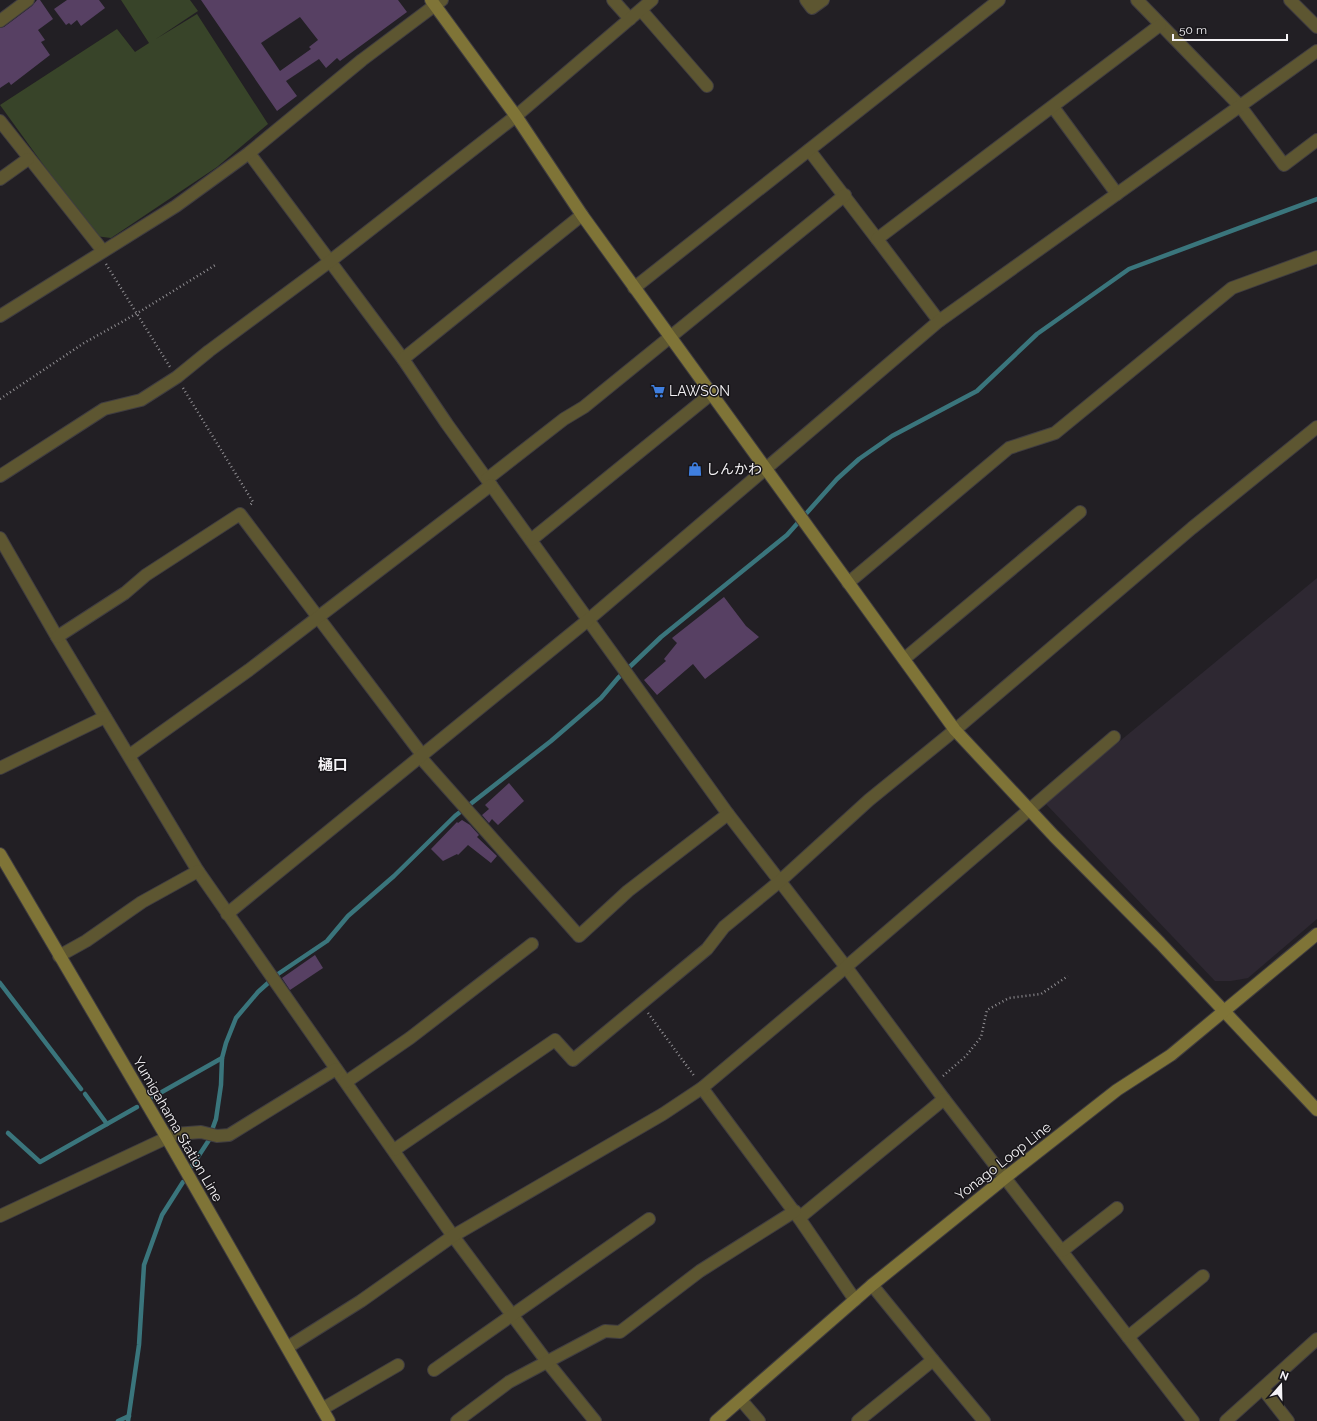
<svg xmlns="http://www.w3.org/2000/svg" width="1317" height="1421" viewBox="0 0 1317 1421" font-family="Raleway,'Noto Sans JP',sans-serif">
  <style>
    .built { fill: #2e2832 }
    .green { fill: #384429 }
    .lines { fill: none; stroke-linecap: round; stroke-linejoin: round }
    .stream { stroke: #3a757c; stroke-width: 4.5 }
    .building { fill: #574063; fill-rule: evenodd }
    .street-casing { stroke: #403d41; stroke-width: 14 }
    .secondary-casing { stroke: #403d41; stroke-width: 14 }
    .path { stroke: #918f93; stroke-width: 2.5; stroke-dasharray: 1 3; stroke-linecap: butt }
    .street { stroke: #5d5631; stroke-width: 12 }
    .secondary { stroke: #7f7437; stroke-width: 12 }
    .labels { text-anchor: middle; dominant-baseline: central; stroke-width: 3; stroke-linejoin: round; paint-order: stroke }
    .poi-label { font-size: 14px; fill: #f5f3f6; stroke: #18161a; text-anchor: start }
    .street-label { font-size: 14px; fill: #f5f3f6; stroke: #18161a }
    .neighbourhood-label { font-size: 15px; font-weight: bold; fill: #f5f3f6; stroke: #18161a }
  </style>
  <rect width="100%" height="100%" fill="#221f24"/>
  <!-- built -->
  <path class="built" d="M 1317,578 L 1317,919 L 1248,978 L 1231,981 L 1215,981 L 1045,803 Z"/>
  <!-- green -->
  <path class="green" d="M 121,0 L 190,0 L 198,11 L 156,39 L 197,14 L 268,124 L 217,167 L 111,238 L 95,236 L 0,105 L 117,29 L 135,52 L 149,43 Z"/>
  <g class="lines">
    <!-- stream -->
    <g class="stream">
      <path d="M 0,983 L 81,1089"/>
      <path d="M 85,1094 L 107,1124"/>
      <path d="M 153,1097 L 222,1058"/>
      <path d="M 212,1130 L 216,1119 L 221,1085 L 222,1058 L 226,1043 L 236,1018 L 258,992 L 278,974 L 327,941 L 348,916 L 394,876 L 455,816 L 551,741 L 601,698 L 618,678 L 661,637 L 787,535 L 837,479 L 859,459 L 892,436 L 977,391 L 1037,334 L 1129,269 L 1317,199"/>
      <path d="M 8,1133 L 40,1162 L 137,1107"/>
      <path d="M 192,1166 L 209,1140"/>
      <path d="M 118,1421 L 129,1416"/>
      <path d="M 128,1421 L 139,1345 L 144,1265 L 162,1215 L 183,1182"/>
    </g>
  </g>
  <!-- building -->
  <g class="building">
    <path d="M 37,0 L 40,0 L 53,19 L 38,30 L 45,40 L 41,42 L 50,55 L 11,85 L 9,82 L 0,88 L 0,28 L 4,27 L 32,6 Z"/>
    <path d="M 67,0 L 99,0 L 105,8 L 81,26 L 77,20 L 71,25 L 69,23 L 66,25 L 54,9 Z"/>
    <path d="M 201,0 L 398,0 L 407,12 L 340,61 L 337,58 L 326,68 L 319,59 L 286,81 L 297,96 L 277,111 ZM 300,17 L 318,40 L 309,47 L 311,49 L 280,71 L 261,43 Z"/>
    <path d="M 724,597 L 746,626 L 759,637 L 705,679 L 693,664 L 657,695 L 644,680 L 666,661 L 664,659 L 677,643 L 672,638 Z"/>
    <path d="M 509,783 L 524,801 L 498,825 L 492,819 L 489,823 L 482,815 L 489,809 L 485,805 Z"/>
    <path d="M 462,820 L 470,825 L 479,835 L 477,837 L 497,856 L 491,863 L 468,845 L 458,855 L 457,854 L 443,861 L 431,849 L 457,822 L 458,823 Z"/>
    <path d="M 315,955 L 323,968 L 290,990 L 282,978 Z"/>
  </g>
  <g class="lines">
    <defs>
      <g id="street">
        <path d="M 613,0 L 630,19"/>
        <path d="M 806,0 L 812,8 L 823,0"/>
        <path d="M 1137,0 L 1240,106 L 1284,165 L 1317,140"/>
        <path d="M 1290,0 L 1317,27"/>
        <path d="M 641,10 L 707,86"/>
        <path d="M 0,21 L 28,0"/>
        <path d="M 1053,107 L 1117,194"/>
        <path d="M 0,121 L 103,251"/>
        <path d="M 809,150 L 877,239"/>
        <path d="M 249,153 L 403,359 L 447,424 L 728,814 L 846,967 L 944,1099 L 1193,1421"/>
        <path d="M 0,179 L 28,159"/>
        <path d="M 634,288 L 999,0"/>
        <path d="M 0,316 L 176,206 L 249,153 L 362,60 L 442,0"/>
        <path d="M 939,321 L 877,239 L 1160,25"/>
        <path d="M 403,359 L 582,215"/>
        <path d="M 0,476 L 104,409 L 141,400 L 177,377 L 209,351 L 329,262 L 516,116 L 652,0"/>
        <path d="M 487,479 L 564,419 L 584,407 L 845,195"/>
        <path d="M 0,538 L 57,637 L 198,871 L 453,1236 L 548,1363 L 595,1421"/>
        <path d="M 531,540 L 711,394"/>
        <path d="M 848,583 L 1009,448 L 1055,433 L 1232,288 L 1317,257"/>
        <path d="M 57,637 L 125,593 L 146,575 L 240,514 L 423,756"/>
        <path d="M 904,659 L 1080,512"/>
        <path d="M 130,755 L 249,670 L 491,485"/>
        <path d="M 421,758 L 579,936 L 628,891 L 728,814"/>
        <path d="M 0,768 L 105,717"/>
        <path d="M 227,914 L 588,620 L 939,321 L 1317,51"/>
        <path d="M 59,956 L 86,941 L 142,902 L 198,871"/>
        <path d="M 346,1082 L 410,1038 L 532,944"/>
        <path d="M 702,1088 L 798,1217"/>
        <path d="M 394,1150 L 555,1040 L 573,1060 L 707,949 L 724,927 L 780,881 L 869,800 L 955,730 L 1192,528 L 1317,427"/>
        <path d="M 0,1216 L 175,1134 L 201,1132 L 217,1136 L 229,1135 L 336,1069"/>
        <path d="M 1062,1251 L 1117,1208"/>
        <path d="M 872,1285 L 933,1360"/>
        <path d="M 855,1300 L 799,1218 L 944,1099"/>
        <path d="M 1128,1337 L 1203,1276"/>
        <path d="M 288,1347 L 361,1301 L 453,1236 L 663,1114 L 702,1088 L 846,967 L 1114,737"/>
        <path d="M 434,1370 L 649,1219"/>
        <path d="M 1263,1389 L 1288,1421"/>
        <path d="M 741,1400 L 759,1421"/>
        <path d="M 322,1409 L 398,1365"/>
        <path d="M 457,1421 L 509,1382 L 605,1331 L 620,1332 L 700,1271 L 795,1211"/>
        <path d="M 858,1421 L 933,1360 L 984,1421"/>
        <path d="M 1226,1421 L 1317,1339"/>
      </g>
      <g id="secondary">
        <path d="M 431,0 L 516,116 L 582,215 L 955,730 L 1054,836 L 1160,943 L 1317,1110"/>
        <path d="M 0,854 L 167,1138 L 329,1421"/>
        <path d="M 716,1421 L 872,1285 L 1006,1177 L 1117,1090 L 1171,1055 L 1317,934"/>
      </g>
    </defs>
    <!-- street casing -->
    <use href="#street" class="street-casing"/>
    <!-- secondary casing -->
    <use href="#secondary" class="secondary-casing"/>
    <!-- path -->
    <g class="path">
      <path d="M 106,264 L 170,367"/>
      <path d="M 183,388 L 253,502 L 249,506"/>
      <path d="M 0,399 L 84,343 L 136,314 L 217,264"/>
      <path d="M 648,1013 L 695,1077"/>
      <path d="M 943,1076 L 966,1056 L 981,1037 L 987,1010 L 1009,998 L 1041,994 L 1068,976"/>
    </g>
    <!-- street -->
    <use href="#street" class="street"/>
    <!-- secondary -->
    <use href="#secondary" class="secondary"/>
  </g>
  <!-- icons -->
  <defs>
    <symbol id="supermarket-bare" viewBox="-9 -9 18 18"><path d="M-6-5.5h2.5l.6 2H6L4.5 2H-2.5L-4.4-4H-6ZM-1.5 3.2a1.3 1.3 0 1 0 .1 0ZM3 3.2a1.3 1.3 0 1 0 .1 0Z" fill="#3f7fe0" stroke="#18161a" stroke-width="2.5" paint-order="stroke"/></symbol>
    <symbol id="shop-bare" viewBox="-9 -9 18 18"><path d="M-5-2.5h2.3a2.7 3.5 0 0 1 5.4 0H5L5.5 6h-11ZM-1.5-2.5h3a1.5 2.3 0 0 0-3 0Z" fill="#3f7fe0" stroke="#18161a" stroke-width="2.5" paint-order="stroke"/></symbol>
  </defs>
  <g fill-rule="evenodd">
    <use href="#supermarket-bare" x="648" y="381" width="20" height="20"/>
    <use href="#shop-bare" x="685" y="459" width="20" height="20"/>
  </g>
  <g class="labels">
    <!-- poi labels -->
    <g class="poi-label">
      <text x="669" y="391">LAWSON</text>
      <text x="706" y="469">しんかわ</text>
    </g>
    <!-- street labels -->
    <g class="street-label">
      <text transform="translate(178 1129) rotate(60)">Yumigahama Station Line</text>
      <text transform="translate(1003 1161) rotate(-38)">Yonago Loop Line</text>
    </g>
    <!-- neighbourhood labels -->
    <g class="neighbourhood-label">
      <text x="333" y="765">樋口</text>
    </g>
  </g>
  <!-- north arrow -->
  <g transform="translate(1281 1385) rotate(20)" stroke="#18161a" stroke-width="3" paint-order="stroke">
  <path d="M0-3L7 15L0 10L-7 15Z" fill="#f5f3f6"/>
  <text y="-6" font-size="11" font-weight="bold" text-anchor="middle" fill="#f5f3f6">N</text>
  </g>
  <!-- scale -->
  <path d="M1173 34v6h114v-6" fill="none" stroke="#f5f3f6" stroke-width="2"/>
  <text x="1179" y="34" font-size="12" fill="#f5f3f6" stroke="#18161a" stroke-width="3" paint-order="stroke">50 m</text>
</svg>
